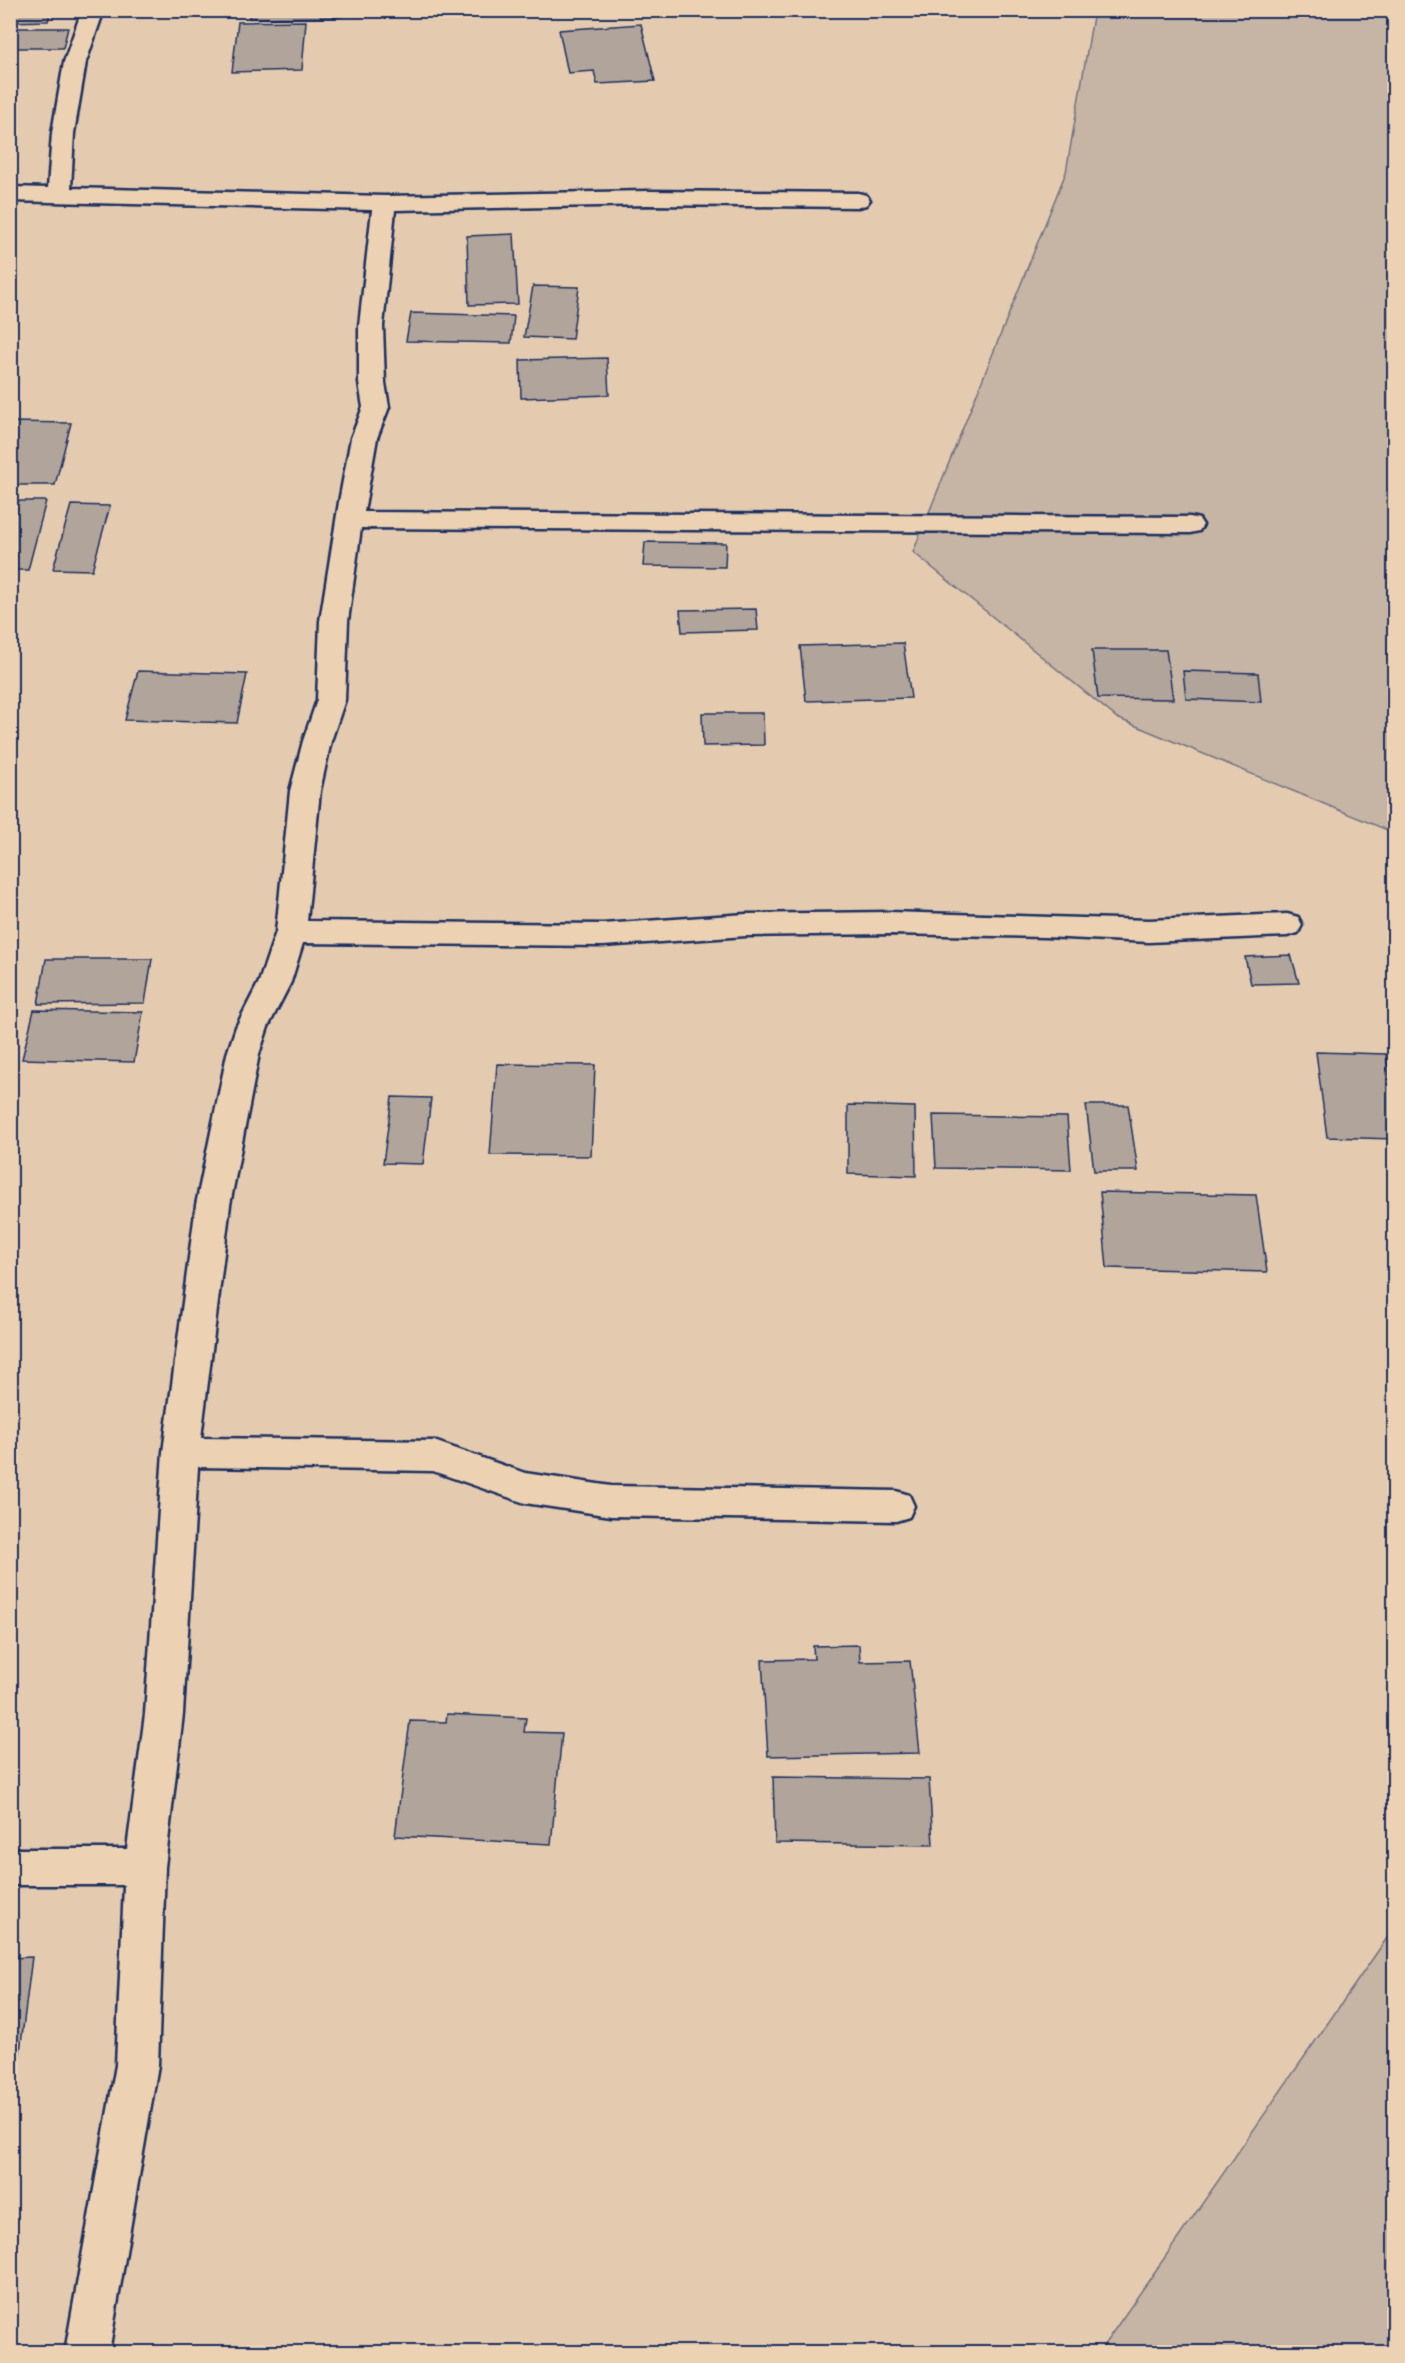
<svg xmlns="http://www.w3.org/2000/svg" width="1405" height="2363" viewBox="0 0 1405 2363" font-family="'Comic Neue',sans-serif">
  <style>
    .green { fill: #c6b4a4; stroke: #707281; stroke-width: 1.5 }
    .building { fill: #b1a49b; stroke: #1b2f5e; stroke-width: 1.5 }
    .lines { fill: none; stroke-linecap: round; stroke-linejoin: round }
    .minor-casing { stroke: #1b2f5e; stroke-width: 5 }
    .minor { fill: #ecd2b3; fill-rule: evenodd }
  </style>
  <rect width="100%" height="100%" fill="#e4cbb0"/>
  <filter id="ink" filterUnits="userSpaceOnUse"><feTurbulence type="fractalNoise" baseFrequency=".0167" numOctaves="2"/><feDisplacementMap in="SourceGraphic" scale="12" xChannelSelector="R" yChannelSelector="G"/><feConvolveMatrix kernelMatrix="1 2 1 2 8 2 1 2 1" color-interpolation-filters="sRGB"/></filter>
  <g filter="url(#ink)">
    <!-- green -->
    <g class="green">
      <path d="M 1094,11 L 1394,11 L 1394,833 L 1117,718 L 913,552 L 1066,172 Z"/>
      <path d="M 1394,1928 L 1394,2352 L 1099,2352 Z"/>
    </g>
    <!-- building -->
    <g class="building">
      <path d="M 10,10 L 51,10 L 48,21 L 10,22 Z"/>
      <path d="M 250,10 L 342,10 L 341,17 L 249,18 Z"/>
      <path d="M 354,10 L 427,10 L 427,15 L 354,16 Z"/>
      <path d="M 306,21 L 302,70 L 232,72 L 238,22 Z"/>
      <path d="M 641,24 L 655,81 L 597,84 L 594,71 L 568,73 L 559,30 Z"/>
      <path d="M 10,28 L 68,28 L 63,48 L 10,48 Z"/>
      <path d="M 514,234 L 518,304 L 469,305 L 467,236 Z"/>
      <path d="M 533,286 L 579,287 L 572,339 L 524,337 Z"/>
      <path d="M 411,313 L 514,316 L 511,343 L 406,341 Z"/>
      <path d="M 607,358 L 609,395 L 521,398 L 520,360 Z"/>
      <path d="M 10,422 L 71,423 L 55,485 L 10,485 Z"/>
      <path d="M 10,501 L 46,501 L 28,570 L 10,570 Z"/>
      <path d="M 71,505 L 110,506 L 92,570 L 53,569 Z"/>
      <path d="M 645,542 L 726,543 L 725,567 L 643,566 Z"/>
      <path d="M 756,609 L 758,630 L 682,632 L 680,610 Z"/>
      <path d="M 903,643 L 911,698 L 806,701 L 800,646 Z"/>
      <path d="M 1092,650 L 1166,650 L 1173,699 L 1098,698 Z"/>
      <path d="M 138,671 L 247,674 L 237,723 L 125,720 Z"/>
      <path d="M 1183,671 L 1258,673 L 1261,702 L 1186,699 Z"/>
      <path d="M 702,713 L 763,713 L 764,745 L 703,746 Z"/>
      <path d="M 1291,955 L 1299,983 L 1251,984 L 1245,957 Z"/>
      <path d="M 46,959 L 152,959 L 145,1003 L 38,1004 Z"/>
      <path d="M 34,1010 L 143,1012 L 134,1062 L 22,1059 Z"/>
      <path d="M 1316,1052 L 1386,1054 L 1394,1109 L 1394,1139 L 1327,1137 Z"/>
      <path d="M 497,1064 L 595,1065 L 591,1156 L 490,1155 Z"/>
      <path d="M 392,1097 L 431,1098 L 423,1164 L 383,1163 Z"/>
      <path d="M 848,1105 L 915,1107 L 916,1176 L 848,1174 Z"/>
      <path d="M 1086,1105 L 1128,1105 L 1138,1171 L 1094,1171 Z"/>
      <path d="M 933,1115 L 1067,1117 L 1071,1170 L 936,1168 Z"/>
      <path d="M 1100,1192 L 1256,1195 L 1267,1272 L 1107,1268 Z"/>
      <path d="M 859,1645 L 860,1662 L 910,1661 L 920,1753 L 768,1756 L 762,1660 L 814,1659 L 813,1646 Z"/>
      <path d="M 447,1714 L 526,1718 L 524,1732 L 562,1733 L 551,1844 L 395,1836 L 410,1721 L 446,1722 Z"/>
      <path d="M 773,1777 L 929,1779 L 933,1845 L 775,1843 Z"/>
      <path d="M 32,1957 L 12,2115 L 10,2115 L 10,1958 Z"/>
    </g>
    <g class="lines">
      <defs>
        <path id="minor" d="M 82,10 L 104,10 L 86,62 L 74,133 L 71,188 L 384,196 L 648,191 L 858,193 L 866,195 L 870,200 L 866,205 L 858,207 L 648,205 L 395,210 L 383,326 L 385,383 L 389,407 L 377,438 L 364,512 L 1190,517 L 1199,519 L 1203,525 L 1199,531 L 1190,533 L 361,528 L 348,621 L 345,700 L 331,741 L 320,791 L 307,921 L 603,924 L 746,914 L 889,912 L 1149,920 L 1287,914 L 1298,917 L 1302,925 L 1298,933 L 1287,936 L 1149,942 L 1045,937 L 889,934 L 746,936 L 603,946 L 303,943 L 291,982 L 268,1027 L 259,1054 L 230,1205 L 201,1438 L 434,1441 L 525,1473 L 611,1486 L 896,1491 L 909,1495 L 914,1506 L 909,1517 L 896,1521 L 611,1516 L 525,1503 L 433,1471 L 198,1467 L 183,1714 L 165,1867 L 158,2065 L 109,2352 L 65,2352 L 116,2065 L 124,1885 L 10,1885 L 10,1849 L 127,1849 L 145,1714 L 163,1452 L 196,1205 L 227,1054 L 236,1027 L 259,982 L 276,932 L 290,791 L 303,741 L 317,700 L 320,621 L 339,502 L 351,438 L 363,407 L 359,383 L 359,326 L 372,210 L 10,201 L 10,187 L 48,188 L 52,133 L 64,62 Z"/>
      </defs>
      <!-- minor casing -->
      <use href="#minor" class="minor-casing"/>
      <!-- minor -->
      <use href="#minor" class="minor"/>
    </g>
  </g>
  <!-- margin -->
  <rect width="1405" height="2363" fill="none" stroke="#ecd2b3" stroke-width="36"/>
  <rect x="18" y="18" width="1369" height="2327" fill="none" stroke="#1b2f5e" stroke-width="2" filter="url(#ink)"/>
</svg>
